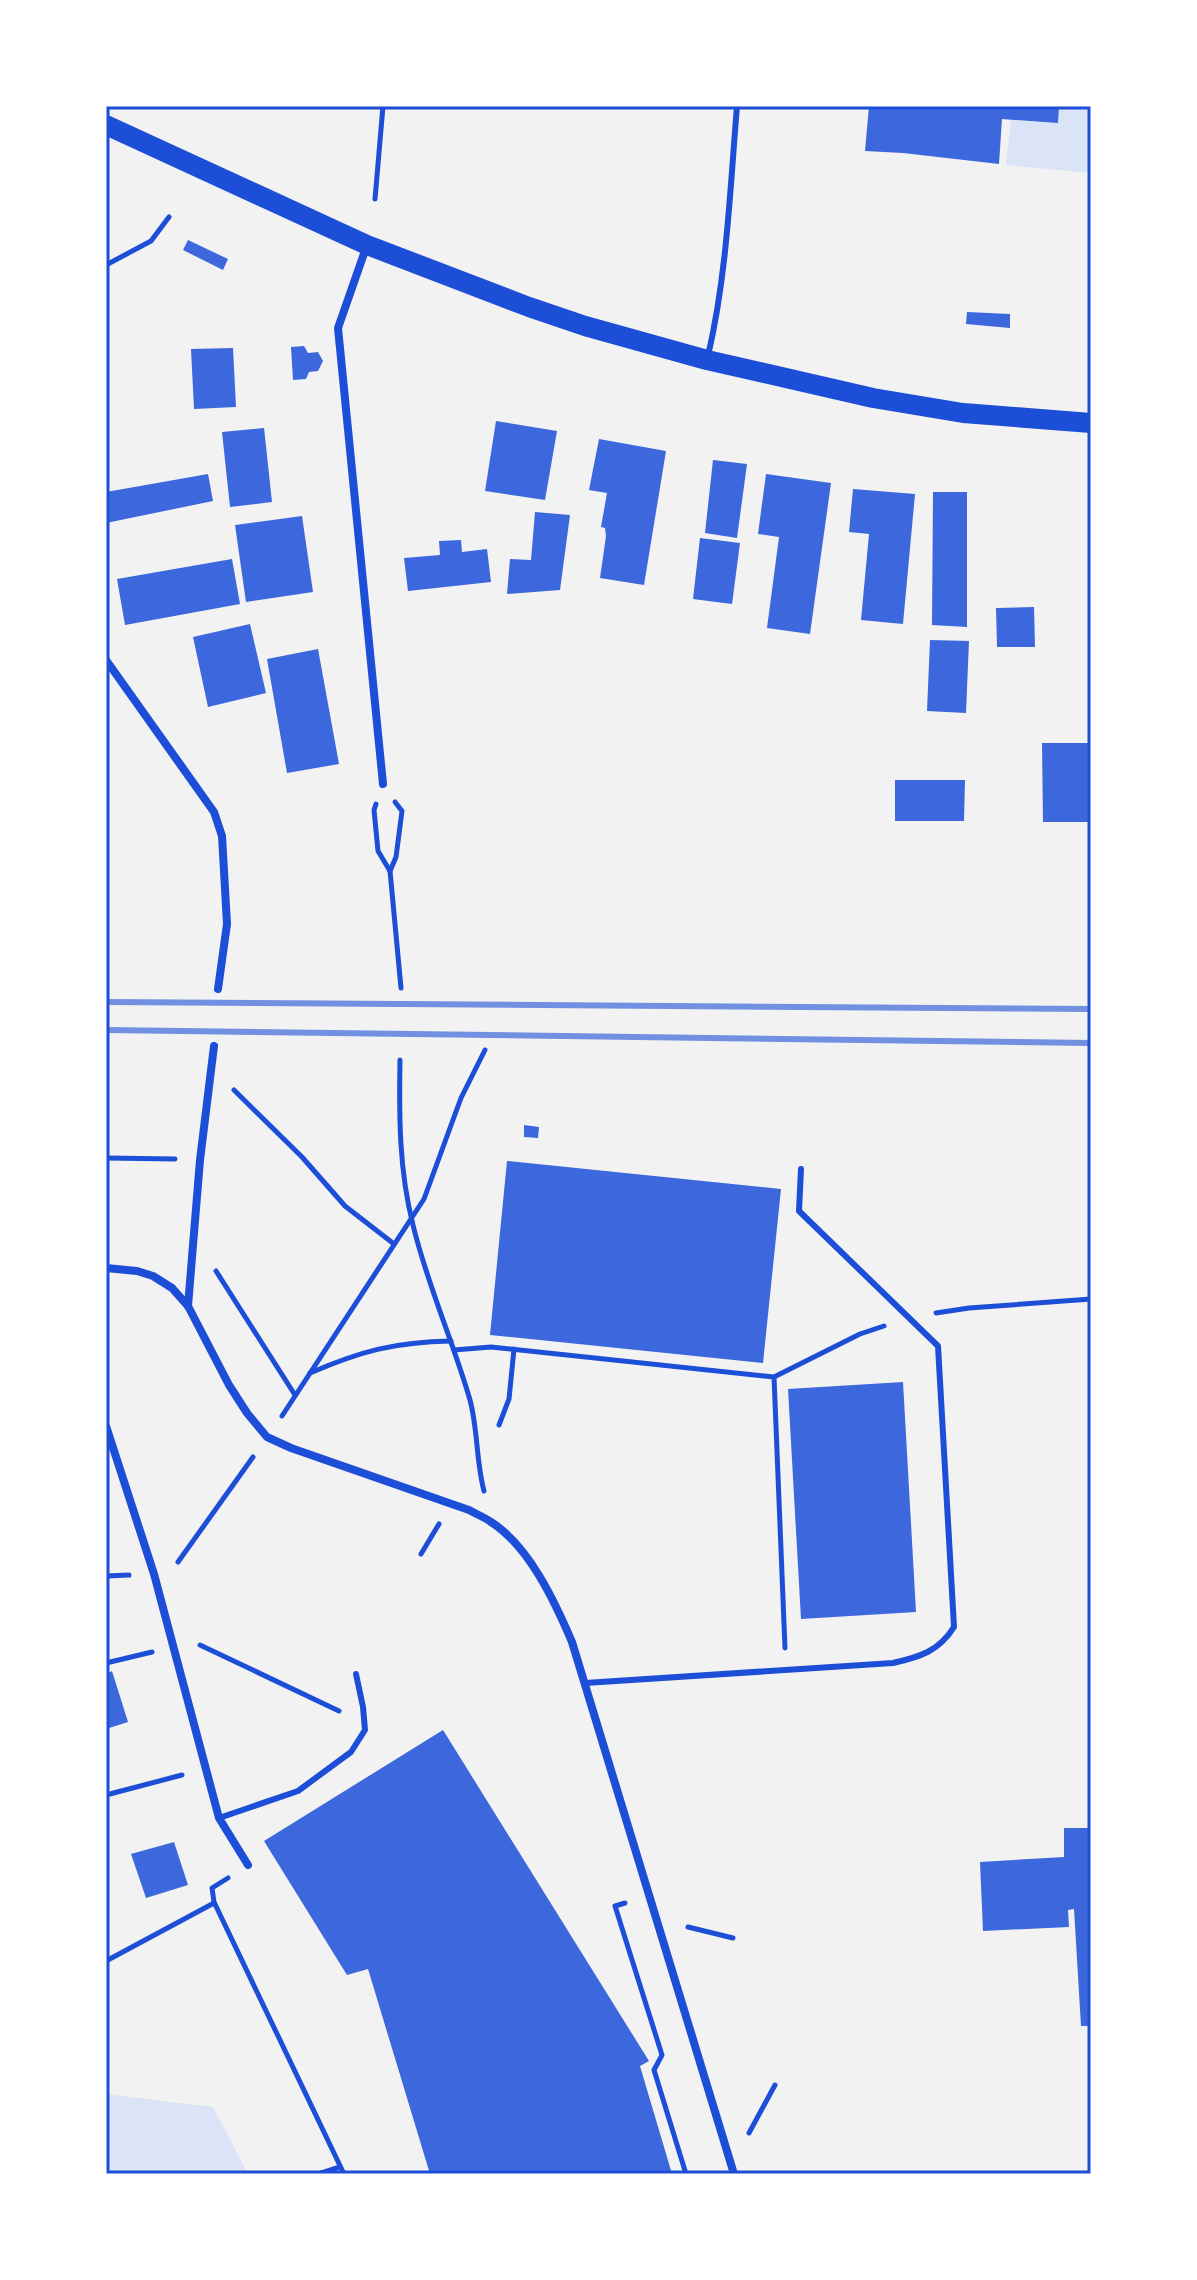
<svg xmlns="http://www.w3.org/2000/svg" width="1197" height="2280" viewBox="0 0 1197 2280" font-family="'PT Sans',sans-serif">
  <style>
    .green { fill: #dbe4f7 }
    .building { fill: #3d67dc }
    .lines { fill: none; stroke-linecap: round; stroke-linejoin: round }
    .path { stroke: #1d4ed8; stroke-width: 5 }
    .service { stroke: #1d4ed8; stroke-width: 6 }
    .minor { stroke: #1d4ed8; stroke-width: 8 }
    .primary { stroke: #1d4ed8; stroke-width: 20 }
    .rail { stroke: #7290e2; stroke-width: 6 }
    .neatline { fill: none; stroke: #1d4ed8; stroke-width: 3 }
  </style>
  <rect width="100%" height="100%" fill="#f2f2f2"/>
  <!-- green -->
  <g class="green">
    <path d="M 1059,106 L 1091,106 L 1091,173 L 1006,165 L 1011,120 L 1057,123 Z"/>
    <path d="M 106,2094 L 213,2107 L 248,2174 L 106,2174 Z"/>
  </g>
  <!-- building -->
  <g class="building">
    <path d="M 869,106 L 1059,106 L 1058,123 L 1002,119 L 999,164 L 903,153 L 865,151 Z"/>
    <path d="M 188,240 L 228,259 L 223,270 L 183,250 Z"/>
    <path d="M 967,312 L 1010,314 L 1010,328 L 966,324 Z"/>
    <path d="M 304,346 L 308,353 L 318,352 L 323,361 L 318,371 L 309,372 L 306,379 L 293,380 L 291,347 Z"/>
    <path d="M 233,348 L 236,407 L 194,409 L 191,349 Z"/>
    <path d="M 496,421 L 557,431 L 545,500 L 485,491 Z"/>
    <path d="M 264,428 L 272,502 L 230,507 L 222,432 Z"/>
    <path d="M 599,439 L 666,451 L 644,585 L 600,578 L 606,536 L 605,528 L 601,527 L 607,493 L 589,490 Z"/>
    <path d="M 713,460 L 747,464 L 737,538 L 705,533 Z"/>
    <path d="M 208,474 L 213,501 L 106,523 L 106,492 Z"/>
    <path d="M 766,474 L 831,483 L 810,634 L 767,628 L 779,537 L 758,534 Z"/>
    <path d="M 853,489 L 915,494 L 903,624 L 861,620 L 869,534 L 849,532 Z"/>
    <path d="M 933,492 L 967,492 L 967,627 L 932,625 Z"/>
    <path d="M 535,512 L 570,515 L 560,590 L 507,594 L 510,559 L 531,560 Z"/>
    <path d="M 302,516 L 313,592 L 246,602 L 235,525 Z"/>
    <path d="M 700,538 L 740,543 L 732,604 L 693,599 Z"/>
    <path d="M 461,540 L 462,552 L 487,549 L 491,582 L 408,591 L 404,558 L 440,555 L 439,541 Z"/>
    <path d="M 232,559 L 240,604 L 125,625 L 117,579 Z"/>
    <path d="M 1034,607 L 1035,647 L 997,647 L 996,608 Z"/>
    <path d="M 250,624 L 266,693 L 208,707 L 193,637 Z"/>
    <path d="M 930,640 L 969,641 L 966,713 L 927,711 Z"/>
    <path d="M 318,649 L 339,764 L 287,773 L 267,659 Z"/>
    <path d="M 1042,743 L 1091,743 L 1091,822 L 1043,822 Z"/>
    <path d="M 895,780 L 965,780 L 964,821 L 895,821 Z"/>
    <path d="M 524,1125 L 539,1127 L 538,1138 L 524,1137 Z"/>
    <path d="M 507,1161 L 781,1189 L 763,1363 L 490,1335 Z"/>
    <path d="M 903,1382 L 916,1612 L 801,1619 L 788,1389 Z"/>
    <path d="M 112,1671 L 128,1722 L 106,1729 L 106,1674 Z"/>
    <path d="M 443,1730 L 649,2061 L 640,2066 L 672,2174 L 430,2174 L 368,1969 L 347,1975 L 264,1841 Z"/>
    <path d="M 1064,1828 L 1091,1828 L 1091,2026 L 1081,2026 L 1074,1909 L 1068,1910 L 1069,1927 L 983,1931 L 980,1862 L 1064,1857 Z"/>
    <path d="M 174,1842 L 188,1885 L 146,1898 L 131,1854 Z"/>
  </g>
  <g class="lines">
    <!-- path -->
    <g class="path">
      <path d="M 375,199 L 383,106"/>
      <path d="M 106,265 L 151,241 L 169,217"/>
      <path d="M 376,804 L 374,810 L 378,851 L 390,871 L 401,988"/>
      <path d="M 390,871 L 396,857 L 402,811 L 395,802"/>
      <path d="M 400,1060 C 399,1116 399,1170 413,1225 C 427,1284 453,1341 470,1400 C 478,1430 476,1461 484,1491"/>
      <path d="M 234,1090 L 302,1157 L 345,1206 L 394,1244"/>
      <path d="M 106,1158 L 175,1159"/>
      <path d="M 216,1271 L 295,1395"/>
      <path d="M 936,1313 L 969,1308 L 1091,1299"/>
      <path d="M 454,1350 L 491,1347 L 774,1377 L 860,1334 L 884,1326"/>
      <path d="M 310,1373 C 361,1351 395,1342 451,1341"/>
      <path d="M 774,1377 L 785,1648"/>
      <path d="M 282,1416 L 424,1199 L 461,1098 L 485,1050"/>
      <path d="M 499,1425 L 509,1399 L 514,1349"/>
      <path d="M 421,1554 L 439,1524"/>
      <path d="M 178,1562 L 253,1457"/>
      <path d="M 106,1576 L 129,1575"/>
      <path d="M 200,1645 L 339,1711"/>
      <path d="M 106,1663 L 152,1652"/>
      <path d="M 106,1795 L 182,1775"/>
      <path d="M 228,1878 L 212,1888 L 214,1902 L 344,2174"/>
      <path d="M 625,1903 L 615,1906 L 662,2055 L 654,2070 L 686,2174"/>
      <path d="M 688,1927 L 733,1938"/>
      <path d="M 106,1961 L 214,1903"/>
      <path d="M 749,2133 L 775,2085"/>
      <path d="M 318,2174 L 340,2167"/>
    </g>
    <!-- service -->
    <g class="service">
      <path d="M 708,356 C 727,274 730,190 737,106"/>
      <path d="M 585,1683 L 893,1663 C 920,1657 939,1651 954,1627 L 938,1346 L 799,1211 L 801,1169"/>
      <path d="M 219,1818 L 298,1791 L 351,1752 L 365,1730 L 363,1707 L 356,1674"/>
    </g>
    <!-- minor -->
    <g class="minor">
      <path d="M 367,245 L 338,328 L 383,784"/>
      <path d="M 106,660 L 214,812 L 222,836 L 227,924 L 218,989"/>
      <path d="M 106,1268 L 137,1271 L 153,1276 L 172,1288 L 188,1306 L 229,1385 L 247,1413 L 267,1437 L 291,1448 L 469,1510 C 476,1514 484,1517 491,1522 C 529,1546 555,1602 572,1642 L 734,2174"/>
      <path d="M 188,1306 L 200,1160 L 214,1046"/>
      <path d="M 106,1426 L 154,1574 L 219,1818 L 248,1865"/>
    </g>
    <!-- primary -->
    <path class="primary" d="M 106,125 L 367,245 L 529,307 L 585,326 L 707,360 L 873,398 L 963,413 L 1091,423"/>
    <!-- rail -->
    <g class="rail">
      <path d="M 106,1002 L 1091,1009"/>
      <path d="M 106,1030 L 1091,1043"/>
    </g>
  </g>
  <!-- border -->
  <rect width="1197" height="2280" fill="none" stroke="#ffffff" stroke-width="216"/>
  <rect x="108" y="108" width="981" height="2064" class="neatline"/>
</svg>
